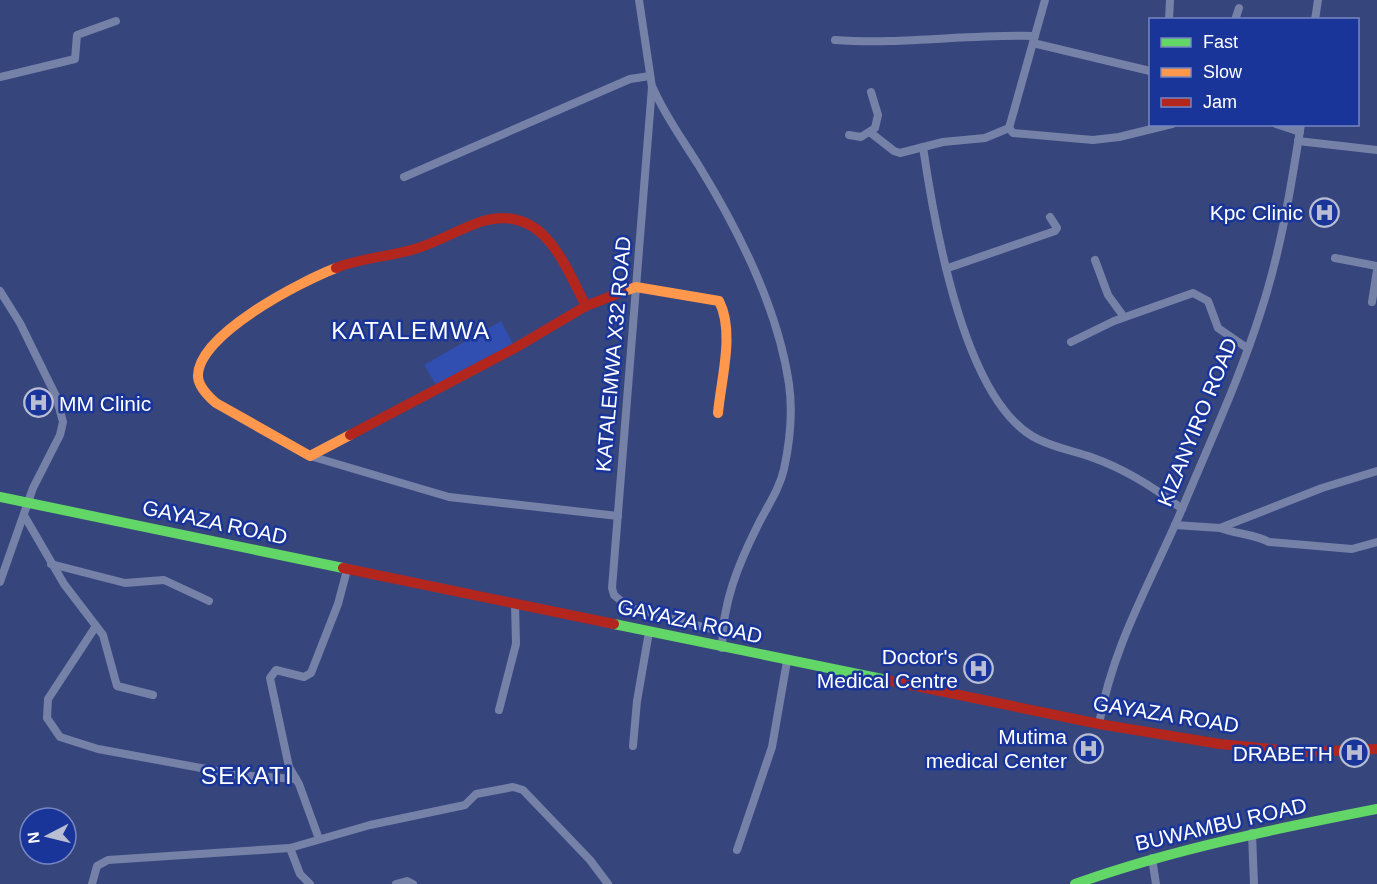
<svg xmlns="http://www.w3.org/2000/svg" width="1377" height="884" viewBox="0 0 1377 884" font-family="Helvetica,sans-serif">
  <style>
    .green { fill: #314eb1 }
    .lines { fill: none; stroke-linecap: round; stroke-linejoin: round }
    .street { stroke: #7681a8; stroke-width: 8 }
    .fast { stroke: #63d668; stroke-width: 10 }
    .slow { stroke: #ff974d; stroke-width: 10 }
    .jam { stroke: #b3261e; stroke-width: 10 }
    .labels { text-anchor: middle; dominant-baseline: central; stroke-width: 5; stroke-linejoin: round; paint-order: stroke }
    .poi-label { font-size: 21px; fill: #fff; stroke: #19359a; text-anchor: end }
    .street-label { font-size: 21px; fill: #fff; stroke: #19359a }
    .quarter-label { font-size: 24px; letter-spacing: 1.5px; fill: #fff; stroke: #19359a }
  </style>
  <rect width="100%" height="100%" fill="#36467d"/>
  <!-- green -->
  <path class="green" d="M 501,321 L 515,348 L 438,388 L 424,365 Z"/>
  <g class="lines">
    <!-- street -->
    <g class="street">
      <path d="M 639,0 L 652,87 L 612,588 L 614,595 L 628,607 L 722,632"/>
      <path d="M 1169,20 L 1170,0"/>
      <path d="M 1235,20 L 1239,8"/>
      <path d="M 1315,20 L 1318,0"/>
      <path d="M 835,40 C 901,45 968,34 1035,36"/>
      <path d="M 1033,43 L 1150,71"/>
      <path d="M 0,77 L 75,59 L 77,35 L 116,21"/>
      <path d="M 653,88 C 665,116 683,140 699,166 C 739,231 778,308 789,384 C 793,412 790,441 784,469 C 779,491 766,508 757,527 C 738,565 722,604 722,648"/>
      <path d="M 1276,124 L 1300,132"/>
      <path d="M 1009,128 L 1013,133 L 1093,140 L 1119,137 L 1172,124"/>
      <path d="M 1009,128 L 1045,0"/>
      <path d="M 871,133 L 894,151 L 900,153 L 943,142 L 985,138 L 1009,128"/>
      <path d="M 849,135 L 861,137 L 875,128 L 878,115 L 871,92"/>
      <path d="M 1298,141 L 1377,150"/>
      <path d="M 923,147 C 934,222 963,394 1032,436 C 1050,447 1071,450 1091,457 C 1125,469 1154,487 1182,509"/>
      <path d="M 404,177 L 630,79 L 650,76"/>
      <path d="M 1335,258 L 1377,266"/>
      <path d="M 1095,260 L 1108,295 L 1124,317"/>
      <path d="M 948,268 L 1055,231 L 1057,228 L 1050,217"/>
      <path d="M 0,291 L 20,323 L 46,376 L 56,396 L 63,422 L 60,435 L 33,488 L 0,582"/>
      <path d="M 1372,302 L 1377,270"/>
      <path d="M 1071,342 L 1114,321 L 1193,293 L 1208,301 L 1218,328 L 1247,348"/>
      <path d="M 310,456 L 449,497 L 618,516"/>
      <path d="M 25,517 L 64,584 L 103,635 L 117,686 L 153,695"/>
      <path d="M 1175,525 L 1220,528 L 1322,488 L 1377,471"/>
      <path d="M 1220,528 C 1236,534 1255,534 1269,542 L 1352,549 L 1377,542"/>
      <path d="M 51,564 L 125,583 L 164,580 L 209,601"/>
      <path d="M 96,626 L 48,699 L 47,718 L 60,737 L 98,749 L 239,775 L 296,779"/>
      <path d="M 499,710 L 516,644 L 515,604"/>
      <path d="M 1099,724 C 1113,644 1151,582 1182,509 C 1209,444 1240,378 1261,311 C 1281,250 1291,187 1301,124"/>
      <path d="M 633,746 L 637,701 L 649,632"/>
      <path d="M 1252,833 L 1254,884"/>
      <path d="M 319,839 L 299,784 L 289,767 L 270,678 L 276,670 L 304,677 L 311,673 L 338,604 L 347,570"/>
      <path d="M 290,848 L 300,874 L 310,884"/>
      <path d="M 737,850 L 772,747 L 787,661"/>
      <path d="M 1152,858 L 1156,884"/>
      <path d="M 92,884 L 97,866 L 108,860 L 290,848 L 370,825 L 465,805 L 476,794 L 513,787 L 523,790 L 590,860 L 608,884"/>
      <path d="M 396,884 L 407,881 L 413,884"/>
    </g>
    <!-- fast -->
    <g class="fast">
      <path d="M 0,497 L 343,568"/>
      <path d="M 614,624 L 887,680"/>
      <path d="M 1075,884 C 1173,849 1275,829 1377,809"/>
    </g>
    <!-- slow -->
    <g class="slow">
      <path d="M 336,268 C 302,281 196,335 198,377 C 199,387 209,397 216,403 L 310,456 L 350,435"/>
      <path d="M 622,292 L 636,287 L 719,301 C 735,332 721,379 718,413"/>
    </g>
    <!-- jam -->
    <g class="jam">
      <path d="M 336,268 C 363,257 393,257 421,247 C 441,240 460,229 480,222 C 543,202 563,262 586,306"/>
      <path d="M 350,435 L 515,348 L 586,306 L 622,292"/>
      <path d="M 343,568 L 614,624"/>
      <path d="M 887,680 L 1099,724 L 1220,744 L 1303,752 L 1377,749"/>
    </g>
  </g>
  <!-- icons -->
  <defs>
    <symbol id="hospital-ring" viewBox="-11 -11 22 22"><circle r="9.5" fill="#19359a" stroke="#b9bed2" stroke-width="1.5"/><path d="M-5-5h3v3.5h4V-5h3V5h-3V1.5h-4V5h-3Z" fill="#b9bed2"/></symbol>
  </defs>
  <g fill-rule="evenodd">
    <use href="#hospital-ring" x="1308" y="196" width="33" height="33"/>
    <use href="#hospital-ring" x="22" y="386" width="33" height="33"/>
    <use href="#hospital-ring" x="962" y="652" width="33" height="33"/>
    <use href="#hospital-ring" x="1072" y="732" width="33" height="33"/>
    <use href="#hospital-ring" x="1338" y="736" width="33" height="33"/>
  </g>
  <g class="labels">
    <!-- poi labels -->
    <g class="poi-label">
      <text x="1303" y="212">Kpc Clinic</text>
      <text x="59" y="403" text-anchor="start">MM Clinic</text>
      <text x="958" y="656">Doctor's<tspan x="958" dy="24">Medical Centre</tspan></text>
      <text x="1067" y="736">Mutima<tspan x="1067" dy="24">medical Center</tspan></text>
      <text x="1333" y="753">DRABETH</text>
    </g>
    <!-- street labels -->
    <g class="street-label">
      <text transform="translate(613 354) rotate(-85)">KATALEMWA X32 ROAD</text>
      <text transform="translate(1197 422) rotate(-68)">KIZANYIRO ROAD</text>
      <text transform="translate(215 522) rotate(12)">GAYAZA ROAD</text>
      <text transform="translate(690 621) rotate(12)">GAYAZA ROAD</text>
      <text transform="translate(1166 714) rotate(9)">GAYAZA ROAD</text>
      <text transform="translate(1221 824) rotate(-13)">BUWAMBU ROAD</text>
    </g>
    <!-- quarter labels -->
    <g class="quarter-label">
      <text x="411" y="330">KATALEMWA</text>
      <text x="247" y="775">SEKATI</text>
    </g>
  </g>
  <!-- legend -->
  <rect x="1149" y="18" width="210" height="108" fill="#19359a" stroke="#7586c2" stroke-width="1.5"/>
  <rect x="1161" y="38" width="30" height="9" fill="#63d668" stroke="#7586c2" stroke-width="1.5"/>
  <text x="1203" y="48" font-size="18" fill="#ffffff">Fast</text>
  <rect x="1161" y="68" width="30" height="9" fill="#ff974d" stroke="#7586c2" stroke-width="1.5"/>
  <text x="1203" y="78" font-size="18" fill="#ffffff">Slow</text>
  <rect x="1161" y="98" width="30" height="9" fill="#b3261e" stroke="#7586c2" stroke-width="1.5"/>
  <text x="1203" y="108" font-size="18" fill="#ffffff">Jam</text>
  <!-- north arrow -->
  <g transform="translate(48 836) rotate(263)"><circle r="28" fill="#19359a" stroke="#7586c2" stroke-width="1.5"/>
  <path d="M0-4.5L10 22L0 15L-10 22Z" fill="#b9bed2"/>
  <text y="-9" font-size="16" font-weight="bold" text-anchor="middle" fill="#ffffff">N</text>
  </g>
</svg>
